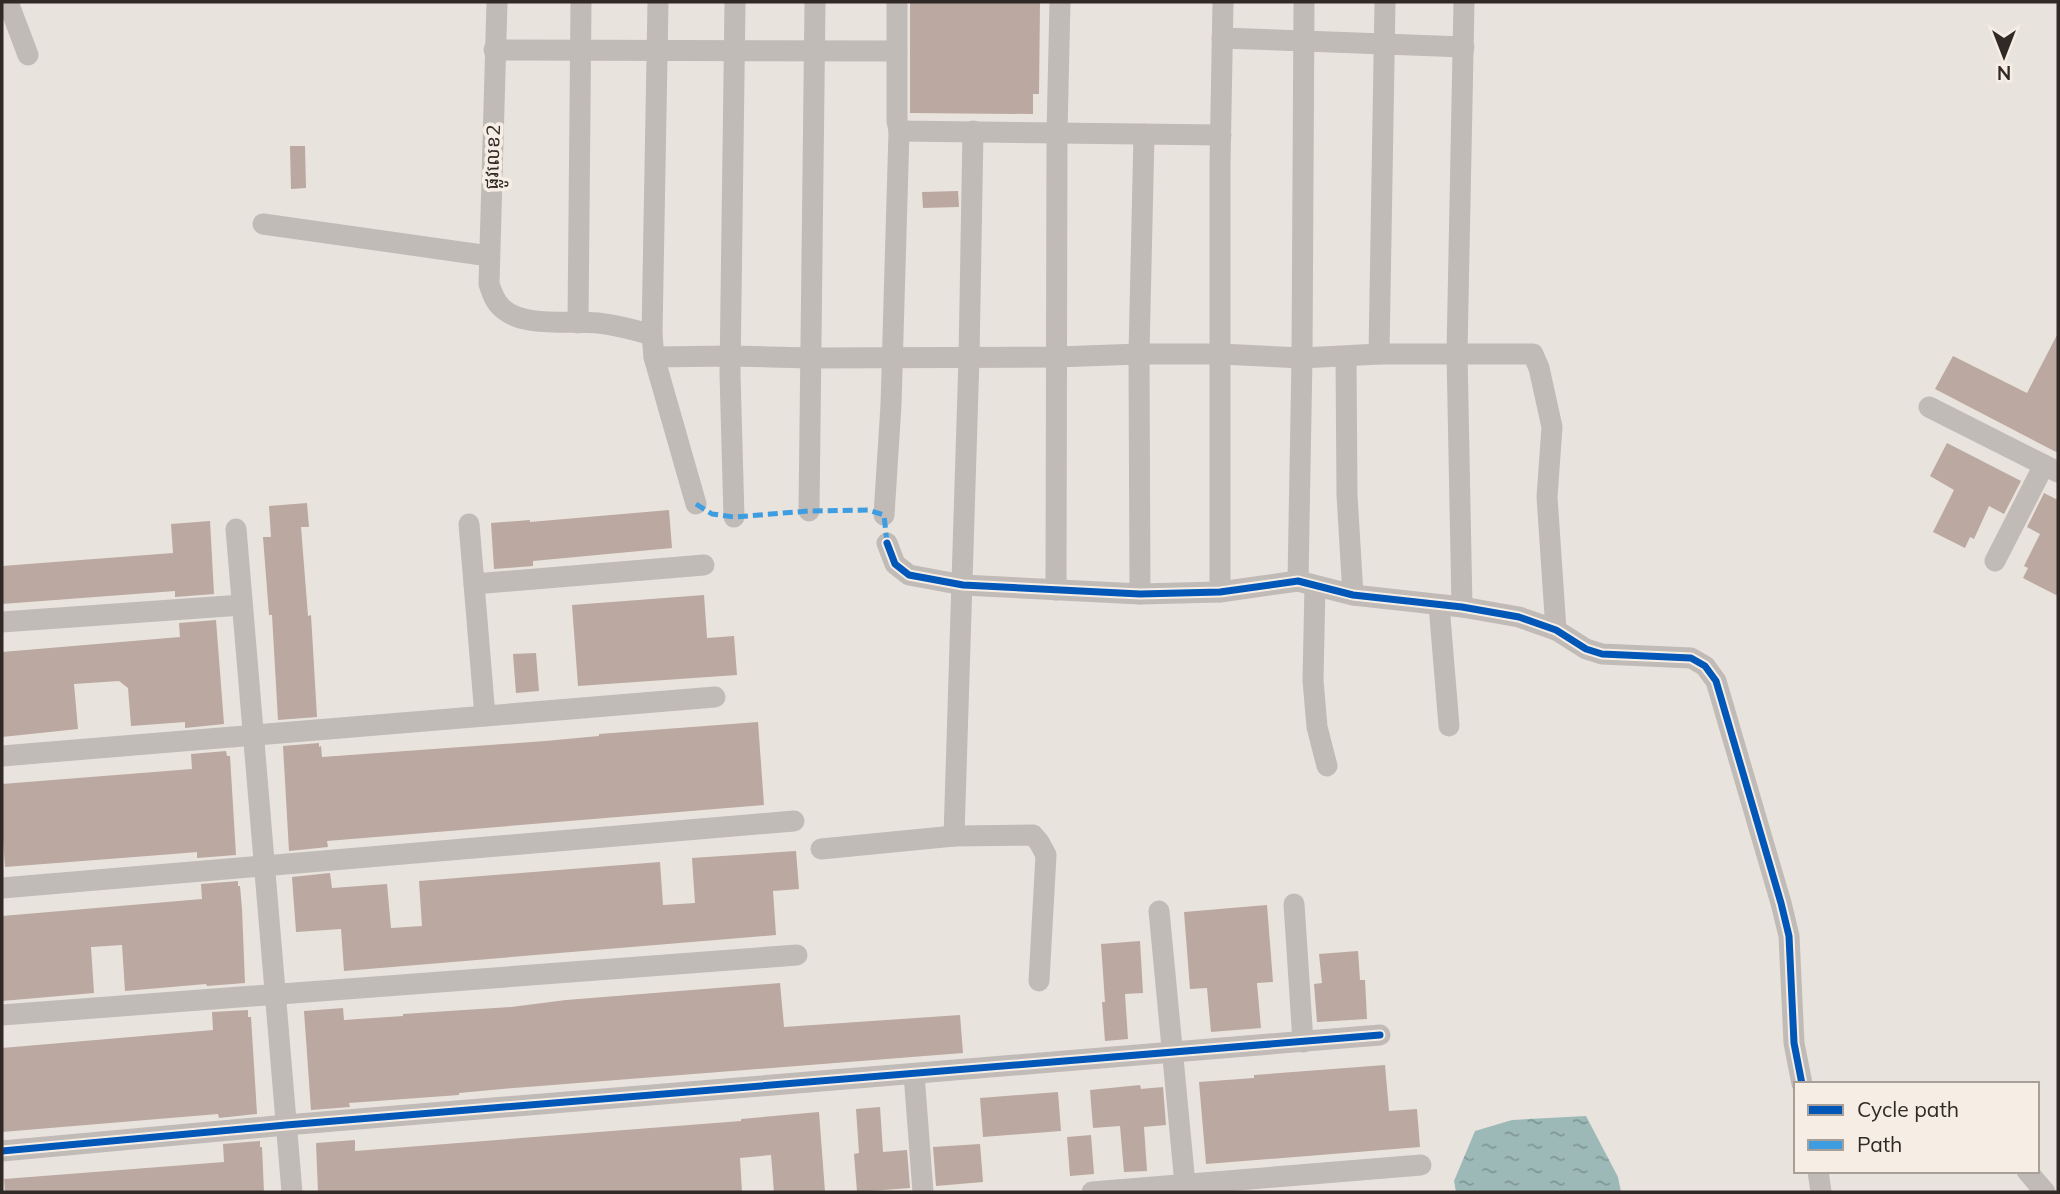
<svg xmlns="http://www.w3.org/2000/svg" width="2060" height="1194" viewBox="0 0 2060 1194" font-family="Mulish,'Noto Sans Khmer',sans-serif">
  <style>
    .water { fill: url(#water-ripples) }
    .building { fill: #bba8a1 }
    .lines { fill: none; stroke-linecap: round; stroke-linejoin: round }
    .street { stroke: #c1bbb7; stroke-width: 21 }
    .quiet { stroke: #3e9ce0; stroke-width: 5; stroke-dasharray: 10 5; stroke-linecap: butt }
    .cycleway-casing { stroke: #f6eee4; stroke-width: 11 }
    .cycleway { stroke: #0057b8; stroke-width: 7 }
    .labels { text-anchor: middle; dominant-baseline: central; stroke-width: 7; stroke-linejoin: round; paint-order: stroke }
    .street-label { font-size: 19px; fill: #312926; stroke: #f6eee4 }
  </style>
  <defs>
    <pattern id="water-ripples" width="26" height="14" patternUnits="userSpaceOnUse" patternTransform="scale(1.75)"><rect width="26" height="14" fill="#9cb9b8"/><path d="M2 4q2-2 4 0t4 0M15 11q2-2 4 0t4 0" fill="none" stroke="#809695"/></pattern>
  </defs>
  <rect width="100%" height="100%" fill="#e9e3de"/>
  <!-- water -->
  <path class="water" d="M 1586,1116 L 1618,1177 L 1621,1192 L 1456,1192 L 1454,1181 L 1475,1131 L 1512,1120 Z"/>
  <!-- building -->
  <g class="building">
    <path d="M 910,2 L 1040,2 L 1039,94 L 1033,94 L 1033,114 L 910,113 Z"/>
    <path d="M 290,146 L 305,146 L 306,188 L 291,189 Z"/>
    <path d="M 958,191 L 959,207 L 923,208 L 922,192 Z"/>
    <path d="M 2058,333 L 2058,453 L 1935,389 L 1953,356 L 2027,393 Z"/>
    <path d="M 1947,443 L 2021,481 L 2004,514 L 1989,506 L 1974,539 L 1970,537 L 1965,548 L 1933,532 L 1954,490 L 1930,476 Z"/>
    <path d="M 2044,493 L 2058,500 L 2058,596 L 2023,578 L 2028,568 L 2024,566 L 2040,534 L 2027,527 Z"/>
    <path d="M 307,503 L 309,527 L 301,527 L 308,616 L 311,615 L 317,717 L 278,720 L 272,615 L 269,615 L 263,537 L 271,537 L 269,506 Z"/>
    <path d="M 669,510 L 672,548 L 533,561 L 533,566 L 494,569 L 491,523 L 530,520 L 530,522 Z"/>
    <path d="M 210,521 L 214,594 L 175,597 L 175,591 L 2,604 L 2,566 L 173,553 L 171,524 Z"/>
    <path d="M 704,595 L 707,638 L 734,636 L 737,675 L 578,686 L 572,605 Z"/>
    <path d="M 216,620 L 224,724 L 185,728 L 185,722 L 131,726 L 128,688 L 119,681 L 74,684 L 78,729 L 2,737 L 2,652 L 180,637 L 179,623 Z"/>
    <path d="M 536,653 L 539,691 L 516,693 L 513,654 Z"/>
    <path d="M 758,722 L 764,805 L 327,841 L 328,847 L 289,851 L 283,746 L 319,743 L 319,747 L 321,746 L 322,757 L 545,741 L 599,736 L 599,734 Z"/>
    <path d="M 226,751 L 227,756 L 230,756 L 236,855 L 197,858 L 197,852 L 173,854 L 5,867 L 2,823 L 2,784 L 192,769 L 191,754 Z"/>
    <path d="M 796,851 L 799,889 L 773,891 L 776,935 L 344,971 L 341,929 L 296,932 L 292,877 L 330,873 L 332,888 L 387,884 L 391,928 L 422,926 L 419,881 L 660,862 L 663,905 L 695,903 L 692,858 Z"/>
    <path d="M 238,881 L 238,886 L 240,886 L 242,909 L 245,983 L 207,986 L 206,984 L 125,991 L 122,945 L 91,947 L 94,993 L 2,1001 L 2,916 L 202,899 L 201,884 Z"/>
    <path d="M 1267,905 L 1273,982 L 1257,983 L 1261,1028 L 1211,1032 L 1207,988 L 1190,989 L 1184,912 Z"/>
    <path d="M 1140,941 L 1143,993 L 1125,994 L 1128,1039 L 1105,1041 L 1102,1002 L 1105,1002 L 1101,944 Z"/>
    <path d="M 1358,951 L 1360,980 L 1365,980 L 1367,1019 L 1317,1022 L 1314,984 L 1322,983 L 1319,954 Z"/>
    <path d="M 780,983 L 784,1027 L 960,1015 L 963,1053 L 514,1088 L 459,1093 L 459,1095 L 349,1103 L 350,1107 L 311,1110 L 304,1011 L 343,1008 L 344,1020 L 403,1016 L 403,1014 L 511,1007 L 566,1000 Z"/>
    <path d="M 248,1010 L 248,1017 L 251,1017 L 257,1114 L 219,1118 L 218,1114 L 2,1132 L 2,1048 L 213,1030 L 212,1012 Z"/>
    <path d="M 1385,1065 L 1389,1111 L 1417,1109 L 1420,1147 L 1206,1164 L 1199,1082 L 1254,1078 L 1254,1075 Z"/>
    <path d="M 1140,1085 L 1141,1089 L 1163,1087 L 1166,1125 L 1144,1127 L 1147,1171 L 1124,1172 L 1120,1126 L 1093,1128 L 1090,1090 Z"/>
    <path d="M 1058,1092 L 1061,1131 L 983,1137 L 980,1098 Z"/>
    <path d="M 880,1107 L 883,1152 L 907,1150 L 910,1188 L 857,1192 L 854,1154 L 859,1153 L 856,1109 Z"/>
    <path d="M 819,1112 L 825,1192 L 774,1192 L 771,1155 L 740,1158 L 742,1192 L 318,1192 L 316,1143 L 355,1140 L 355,1151 L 741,1121 L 741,1119 Z"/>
    <path d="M 1091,1135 L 1094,1174 L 1070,1176 L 1067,1137 Z"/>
    <path d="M 260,1141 L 260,1147 L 262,1147 L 264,1192 L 5,1192 L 4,1179 L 224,1162 L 223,1144 Z"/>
    <path d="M 980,1144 L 983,1182 L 936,1186 L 933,1147 Z"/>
  </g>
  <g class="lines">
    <!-- street -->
    <g class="street">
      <path d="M 8,2 L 28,55"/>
      <path d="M 497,2 L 489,284 C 492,293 495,302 502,308 C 523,328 571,320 598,323 C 616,325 635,330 652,335"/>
      <path d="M 658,2 L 652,335 L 654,357 L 696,504"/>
      <path d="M 1222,38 L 1464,47"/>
      <path d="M 494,50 L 897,51"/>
      <path d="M 899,131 L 1221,135"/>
      <path d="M 263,224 L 489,256"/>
      <path d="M 578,323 L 581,2"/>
      <path d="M 1379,354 L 1385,2"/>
      <path d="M 654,357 L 730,356 L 810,358 L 1057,357 L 1139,354 L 1221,354 L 1302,358 L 1379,354 L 1533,354 L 1539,368 L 1552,427 L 1547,497 L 1556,630"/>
      <path d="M 1346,357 L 1347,495 L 1353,595"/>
      <path d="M 1929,407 L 2058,472"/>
      <path d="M 809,511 L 815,2"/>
      <path d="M 884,515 L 891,405 L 899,131 L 897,121 L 897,2"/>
      <path d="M 734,517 L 730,374 L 735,2"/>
      <path d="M 469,524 L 485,716"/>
      <path d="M 236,529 L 292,1192"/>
      <path d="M 887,543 L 895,564 L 909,575 L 963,585 L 1140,594 L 1220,592 L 1298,581 L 1353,595 L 1462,607 L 1519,617 L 1556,630 L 1586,649 L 1602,654 L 1691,658 L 1705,666 L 1716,681 L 1781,903 L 1789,936 L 1794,1043 L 1802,1084"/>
      <path d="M 1995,561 L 2044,465"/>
      <path d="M 1298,581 L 1302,358 L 1304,2"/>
      <path d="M 474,584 L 704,565"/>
      <path d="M 1315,586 L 1313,680 L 1317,727 L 1327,766"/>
      <path d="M 1056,590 L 1057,132 L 1060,2"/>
      <path d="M 1220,592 L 1220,165 L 1223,2"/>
      <path d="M 1140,594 L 1139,354 L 1144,134"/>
      <path d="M 1439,605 L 1449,726"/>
      <path d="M 1462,607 L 1457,353 L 1464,2"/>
      <path d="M 2,622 L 242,605"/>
      <path d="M 2,756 L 715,697"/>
      <path d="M 954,836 L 969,358 L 973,131"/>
      <path d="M 821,849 L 954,836 L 1033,835 L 1039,842 L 1046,855 L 1039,981"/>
      <path d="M 2,888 L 794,821"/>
      <path d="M 1294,904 L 1303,1042"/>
      <path d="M 1159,911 L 1185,1184"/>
      <path d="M 2,1015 L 797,955"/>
      <path d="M 914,1074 L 923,1192"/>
      <path d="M 2,1151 L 286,1125 L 1380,1035"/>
      <path d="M 1818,1171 L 1821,1192"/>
      <path d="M 2027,1171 L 2045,1192"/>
      <path d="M 1092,1192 L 1421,1165"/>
    </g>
    <!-- quiet -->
    <path class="quiet" d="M 696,504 L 712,514 L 734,517 L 809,511 L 868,510 L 884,515 L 887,543"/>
    <defs>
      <g id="cycleway">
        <path d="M 887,543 L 895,564 L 909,575 L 963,585 L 1140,594 L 1220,592 L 1298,581 L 1353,595 L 1462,607 L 1519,617 L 1556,630 L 1586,649 L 1602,654 L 1691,658 L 1705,666 L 1716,681 L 1781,903 L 1789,936 L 1794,1043 L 1802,1084"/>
        <path d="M 2,1151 L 286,1125 L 1380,1035"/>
      </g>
    </defs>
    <!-- cycleway casing -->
    <use href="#cycleway" class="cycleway-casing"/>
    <!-- cycleway -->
    <use href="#cycleway" class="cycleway"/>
  </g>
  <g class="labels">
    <!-- street labels -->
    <g class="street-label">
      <text transform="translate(492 157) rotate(-88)">ផ្លូវលេខ2</text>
    </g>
  </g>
  <!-- border -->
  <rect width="2060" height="1194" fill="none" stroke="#312926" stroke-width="7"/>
  <!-- legend -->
  <rect x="1794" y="1082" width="245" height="91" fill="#f6eee4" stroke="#a79f98" stroke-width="2"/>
  <rect x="1808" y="1105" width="35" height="10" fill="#0057b8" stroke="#a79f98" stroke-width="2"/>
  <text x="1857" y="1117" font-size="21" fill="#312926">Cycle path</text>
  <rect x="1808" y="1140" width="35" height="10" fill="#3e9ce0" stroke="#a79f98" stroke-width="2"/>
  <text x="1857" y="1152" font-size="21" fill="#312926">Path</text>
  <!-- north arrow -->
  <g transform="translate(2004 56) rotate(180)" stroke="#f6eee4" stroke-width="5" paint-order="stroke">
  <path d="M0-5L12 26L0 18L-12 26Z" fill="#312926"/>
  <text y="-10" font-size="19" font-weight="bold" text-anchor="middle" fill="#312926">N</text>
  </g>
</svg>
